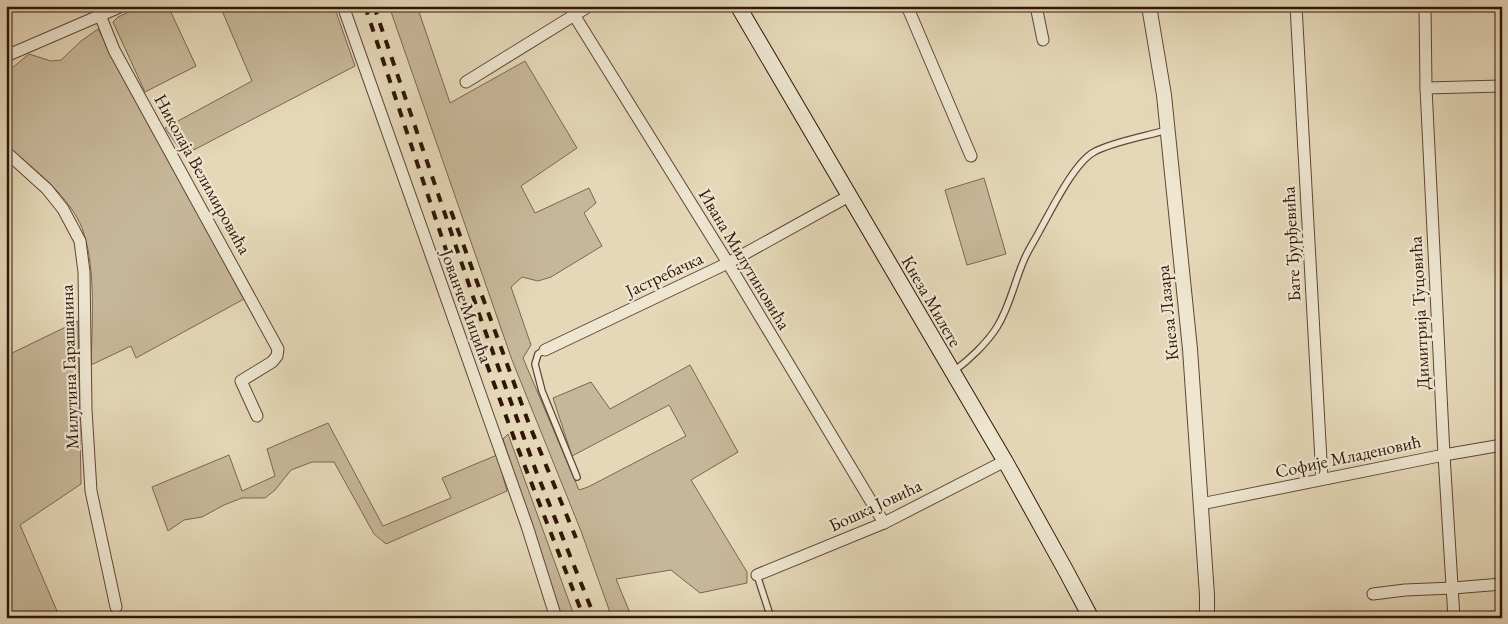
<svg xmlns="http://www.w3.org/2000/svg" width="1508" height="624" viewBox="0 0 1508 624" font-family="'EB Garamond',serif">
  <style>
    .green { fill: #c7b79a; stroke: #7c6651 }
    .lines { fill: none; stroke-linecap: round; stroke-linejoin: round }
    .service-casing { stroke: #5f4634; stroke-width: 8 }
    .minor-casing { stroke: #5f4634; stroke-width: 13 }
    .tertiary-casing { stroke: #5f4634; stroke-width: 16 }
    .secondary-casing { stroke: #321508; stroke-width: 17 }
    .service { stroke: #eee6d1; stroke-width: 5.5 }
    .minor { stroke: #eee6d1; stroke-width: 11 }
    .tertiary { stroke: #eee6d1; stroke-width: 14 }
    .secondary { stroke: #eee6d1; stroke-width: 15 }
    .rail { stroke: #321508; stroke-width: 4; stroke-dasharray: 9 9; stroke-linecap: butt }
    .labels { text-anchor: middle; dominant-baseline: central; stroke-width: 4.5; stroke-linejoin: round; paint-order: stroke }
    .street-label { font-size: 18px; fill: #321508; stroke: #eee6d1 }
  </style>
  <rect width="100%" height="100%" fill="#e5d8b8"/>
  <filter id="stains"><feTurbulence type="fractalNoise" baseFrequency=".004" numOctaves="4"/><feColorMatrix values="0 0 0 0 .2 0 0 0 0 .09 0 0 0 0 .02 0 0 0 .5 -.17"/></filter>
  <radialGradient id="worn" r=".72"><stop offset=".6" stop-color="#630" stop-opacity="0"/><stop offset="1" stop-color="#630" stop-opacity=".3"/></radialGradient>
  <!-- green -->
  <g class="green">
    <path d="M 142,6 L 168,6 L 196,66 L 145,92 L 113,22 L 118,17 Z"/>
    <path d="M 220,6 L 334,6 L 355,66 L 184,155 L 165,128 L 252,81 Z"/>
    <path d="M 389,6 L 417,6 L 450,103 L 525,61 L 577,148 L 521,186 L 535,213 L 589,188 L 596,203 L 584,213 L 602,246 L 551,277 L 538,281 L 522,277 L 511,287 L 531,345 L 523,358 L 579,490 L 588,487 L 686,436 L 669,405 L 572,456 L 553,398 L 591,382 L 610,409 L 690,365 L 738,452 L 691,480 L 747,572 L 747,583 L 700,593 L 671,570 L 616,579 L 632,618 L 612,618 L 581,531 L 512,360 Z"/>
    <path d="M 98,29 L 244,299 L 136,358 L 131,346 L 91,365 C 92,326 96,271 84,234 C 80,219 68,203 58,192 C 43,175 23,160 6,145 L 6,71 L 11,69 L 29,54 L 51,61 L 61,60 L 81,41 Z"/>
    <path d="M 984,178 L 1006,254 L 967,265 L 945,190 Z"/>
    <path d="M 78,321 L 81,484 L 20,525 L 60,618 L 16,618 L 6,603 L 6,356 Z"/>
    <path d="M 328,423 L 383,526 L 451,498 L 442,478 L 497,455 L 507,491 L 386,544 L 374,534 L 334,462 L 312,462 L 291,470 L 275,490 L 265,498 L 242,498 L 224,505 L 202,517 L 184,520 L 168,531 L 152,487 L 229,455 L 242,491 L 275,476 L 267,449 Z"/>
    <path d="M 508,434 L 575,618 L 561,618 L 503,439 Z"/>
  </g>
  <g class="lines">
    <defs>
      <g id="service">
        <path d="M 545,350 L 538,354 L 535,364 L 542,391 L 577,477"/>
        <path d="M 954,371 C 969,360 987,343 997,327 C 1010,306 1014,283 1024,260 C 1028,250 1035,240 1040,230 C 1052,209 1074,163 1094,152 C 1112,142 1147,136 1167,130"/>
        <path d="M 757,575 L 771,618"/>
      </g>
      <g id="minor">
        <path d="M 343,6 L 527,526 L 556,618"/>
        <path d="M 907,6 L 971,156"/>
        <path d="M 1036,6 L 1043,40"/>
        <path d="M 1296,6 L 1322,479"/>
        <path d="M 1425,6 L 1426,88 L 1444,455 L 1454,618"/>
        <path d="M 100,15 L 114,50 L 278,349 L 277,356 L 272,362 L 241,381 L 257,416"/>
        <path d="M 574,15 L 728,263 L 884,523"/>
        <path d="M 6,56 L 122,6"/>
        <path d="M 466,82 L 589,6"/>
        <path d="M 1426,88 L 1502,86"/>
        <path d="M 6,152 L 47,189 L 63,209 L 80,241 L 84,272 L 86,410 L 91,491 L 116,607"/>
        <path d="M 545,350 L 728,263 L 849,196"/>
        <path d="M 1201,504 L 1444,455 L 1502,445"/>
        <path d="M 757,575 L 884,523 L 1005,461"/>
        <path d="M 1373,594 L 1405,590 L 1453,588 L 1502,584"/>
      </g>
      <path id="tertiary" d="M 1149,6 L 1164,95 L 1190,349 L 1207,595 L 1207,618"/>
      <path id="secondary" d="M 738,6 L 1005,461 L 1066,571 L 1091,618"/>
    </defs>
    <!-- service casing -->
    <use href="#service" class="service-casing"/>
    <!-- minor casing -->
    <use href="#minor" class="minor-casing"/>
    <!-- tertiary casing -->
    <use href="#tertiary" class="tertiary-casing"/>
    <!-- secondary casing -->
    <use href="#secondary" class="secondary-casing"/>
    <!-- service -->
    <use href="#service" class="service"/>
    <!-- minor -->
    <use href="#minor" class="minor"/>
    <!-- tertiary -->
    <use href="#tertiary" class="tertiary"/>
    <!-- secondary -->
    <use href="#secondary" class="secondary"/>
    <!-- rail -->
    <g class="rail">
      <path d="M 365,6 L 458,286 L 517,446 L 584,618"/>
      <path d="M 374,6 L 479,314 L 536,471 L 595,618"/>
      <path d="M 451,211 L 529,424 L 576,538"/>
    </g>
  </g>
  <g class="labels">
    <!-- street labels -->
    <g class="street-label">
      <text transform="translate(203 174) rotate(61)">Николаја Велимировића</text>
      <text transform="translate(1291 244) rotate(-93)">Бате Ђурђевића</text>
      <text transform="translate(745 259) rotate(59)">Ивана Милутиновића</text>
      <text transform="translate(664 274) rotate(-25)">Јастребачка</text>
      <text transform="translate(932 301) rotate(60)">Кнеза Милете</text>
      <text transform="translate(467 306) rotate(70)">Јованче Мицића</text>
      <text transform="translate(1167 313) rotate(-96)">Кнеза Лазара</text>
      <text transform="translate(1419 313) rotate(-93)">Димитрија Туцовића</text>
      <text transform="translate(69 367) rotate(-92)">Милутина Гарашанина</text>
      <text transform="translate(1348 456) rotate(-12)">Софије Младеновић</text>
      <text transform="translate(875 505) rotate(-25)">Бошка Јовића</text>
    </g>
  </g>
  <!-- margin -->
  <rect width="1508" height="624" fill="none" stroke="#e5d8b8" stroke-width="25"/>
  <rect x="8" y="8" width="1493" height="609" fill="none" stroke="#321508" stroke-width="2.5"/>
  <rect x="12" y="12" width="1483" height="599" fill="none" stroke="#321508"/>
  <rect width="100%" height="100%" filter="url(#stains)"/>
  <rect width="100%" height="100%" fill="url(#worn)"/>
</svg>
